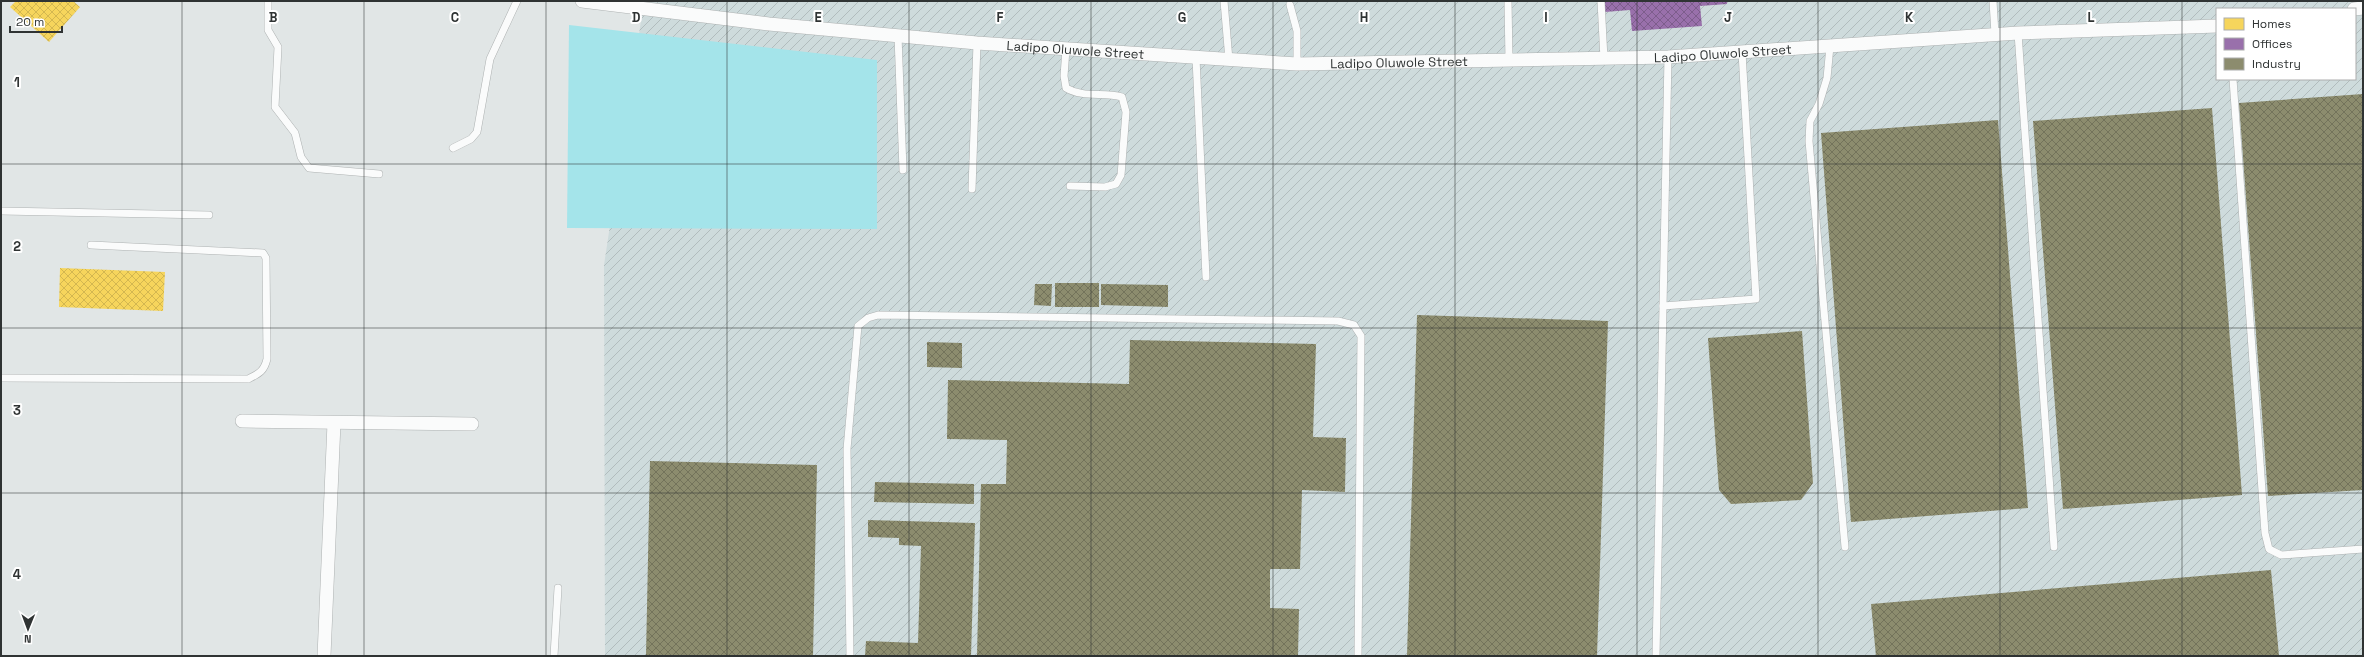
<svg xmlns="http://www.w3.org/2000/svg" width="2364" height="657" viewBox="0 0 2364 657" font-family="'Space Grotesk',sans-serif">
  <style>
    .industrial { fill: url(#industrial-furrows); fill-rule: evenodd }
    .green { fill: #a4e4ea }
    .homes { fill: url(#homes-cross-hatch) }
    .offices { fill: url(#offices-cross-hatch) }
    .industry { fill: url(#industry-cross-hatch) }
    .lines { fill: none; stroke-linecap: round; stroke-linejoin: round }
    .service-casing { stroke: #aeb2b2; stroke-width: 8 }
    .minor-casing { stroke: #aeb2b2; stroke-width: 14 }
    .service { stroke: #fafbfb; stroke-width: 7 }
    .minor { stroke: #fafbfb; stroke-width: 13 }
    .grid { fill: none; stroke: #2f3333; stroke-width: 1; stroke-opacity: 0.55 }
    .labels { text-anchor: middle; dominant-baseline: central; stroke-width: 4; stroke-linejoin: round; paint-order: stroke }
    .street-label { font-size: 13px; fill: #2f3333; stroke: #fff }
    .grid-label { font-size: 13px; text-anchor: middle; font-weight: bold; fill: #2f3333; stroke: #fff; stroke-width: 4; stroke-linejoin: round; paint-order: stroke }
  </style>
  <defs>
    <pattern id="industrial-furrows" width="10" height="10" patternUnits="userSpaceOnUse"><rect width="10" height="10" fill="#cedbdc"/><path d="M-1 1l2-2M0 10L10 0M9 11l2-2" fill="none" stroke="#b1bcbd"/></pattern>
    <pattern id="homes-cross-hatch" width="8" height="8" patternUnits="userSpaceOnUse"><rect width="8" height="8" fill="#f6d55c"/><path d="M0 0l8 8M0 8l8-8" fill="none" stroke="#d3b750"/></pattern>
    <pattern id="offices-cross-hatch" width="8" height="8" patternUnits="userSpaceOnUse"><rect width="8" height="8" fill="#9970ab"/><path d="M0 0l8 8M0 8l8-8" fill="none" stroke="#7d5d8c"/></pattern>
    <pattern id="industry-cross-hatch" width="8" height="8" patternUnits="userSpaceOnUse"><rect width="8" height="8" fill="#8c8c6e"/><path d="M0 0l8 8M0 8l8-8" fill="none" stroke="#73735b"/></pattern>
  </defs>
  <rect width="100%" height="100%" fill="#e1e6e6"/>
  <!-- industrial -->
  <path class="industrial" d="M 644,1 L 2363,1 L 2363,656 L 605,656 L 604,265 ZM 2217,9 L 2355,9 L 2355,79 L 2217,79 Z"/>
  <!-- green -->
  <path class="green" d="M 569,25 L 877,60 L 877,229 L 567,228 Z"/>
  <!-- homes -->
  <g class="homes">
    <path d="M 16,1 L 73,1 L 80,7 L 49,42 L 10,7 Z"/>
    <path d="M 60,268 L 165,272 L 163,311 L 59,307 Z"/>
  </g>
  <!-- offices -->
  <path class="offices" d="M 1604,1 L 1727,1 L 1727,4 L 1700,6 L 1702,26 L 1632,31 L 1630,10 L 1605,12 Z"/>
  <!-- industry -->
  <g class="industry">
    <path d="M 2363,94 L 2363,490 L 2268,496 L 2239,103 Z"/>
    <path d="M 2212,108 L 2242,495 L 2063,509 L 2033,121 Z"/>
    <path d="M 1998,120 L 2028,508 L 1851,522 L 1821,133 Z"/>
    <rect x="1055" y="283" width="44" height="24"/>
    <path d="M 1035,284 L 1052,284 L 1051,306 L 1034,305 Z"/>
    <path d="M 1101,284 L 1168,285 L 1168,307 L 1101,305 Z"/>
    <path d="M 1417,315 L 1608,321 L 1597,656 L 1407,656 Z"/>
    <path d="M 1802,331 L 1813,483 L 1801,500 L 1731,504 L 1719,490 L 1708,338 Z"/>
    <path d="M 1130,340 L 1316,344 L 1313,437 L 1346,438 L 1345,492 L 1302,490 L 1300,569 L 1270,569 L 1270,608 L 1299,609 L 1298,656 L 977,656 L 981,484 L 1006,484 L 1007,440 L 947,439 L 948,380 L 1129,384 Z"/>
    <path d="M 927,342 L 962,343 L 962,368 L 927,367 Z"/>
    <path d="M 650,461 L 817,465 L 813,656 L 646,656 Z"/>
    <path d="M 875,482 L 974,484 L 974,504 L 874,502 Z"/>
    <path d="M 868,520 L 975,523 L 971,656 L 865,656 L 866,641 L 918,643 L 921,546 L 899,545 L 899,538 L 868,537 Z"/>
    <path d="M 2271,570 L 2279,656 L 1876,656 L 1871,604 Z"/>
  </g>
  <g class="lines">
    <defs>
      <g id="service">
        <path d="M 268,1 L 268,30 L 278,47 L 275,107 L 295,133 L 301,157 L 309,168 L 379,174"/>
        <path d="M 1224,1 L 1229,60"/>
        <path d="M 1508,1 L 1509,60"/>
        <path d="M 1601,1 L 1604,59"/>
        <path d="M 1993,1 L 1995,34"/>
        <path d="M 1290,5 L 1297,31 L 1297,64"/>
        <path d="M 2018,33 L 2054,547"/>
        <path d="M 898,36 L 903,170"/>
        <path d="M 1830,46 L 1827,78 L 1819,104 L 1810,121 L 1809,141 L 1845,547"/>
        <path d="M 1066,49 L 1064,76 L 1066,88 C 1083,98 1103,92 1122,97 L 1126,112 L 1121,175 L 1116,184 L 1105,187 L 1070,186"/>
        <path d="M 1196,58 L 1206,277"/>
        <path d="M 2233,79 L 2265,533 L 2269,549 L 2281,555 L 2363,549"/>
        <path d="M 453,148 L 471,139 L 477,132 L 490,59 L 517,1"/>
        <path d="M 972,189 L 977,43"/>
        <path d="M 1,211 L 209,215"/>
        <path d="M 1663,306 L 1756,299 L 1742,52"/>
        <path d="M 1,378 L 248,379 C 258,374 264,372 267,359 L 266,258 L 263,253 L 91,245"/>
        <path d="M 554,656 L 558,588"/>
        <path d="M 850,656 L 847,449 L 858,326 L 868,318 L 878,315 L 1338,321 L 1354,325 L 1361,336 L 1358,656"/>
        <path d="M 1656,656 L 1668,57"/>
      </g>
      <g id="minor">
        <path id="s1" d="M 582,1 L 769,24 L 977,43 L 1297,64 L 1668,57 L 2018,33 L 2217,26"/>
        <path d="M 2354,9 L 2363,8"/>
        <path d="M 242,421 L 472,424"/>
        <path d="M 324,656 L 334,423"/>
      </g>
    </defs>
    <!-- service casing -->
    <use href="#service" class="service-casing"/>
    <!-- minor casing -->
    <use href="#minor" class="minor-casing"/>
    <!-- service -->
    <use href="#service" class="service"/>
    <!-- minor -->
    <use href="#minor" class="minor"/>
  </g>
  <!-- grid -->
  <path class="grid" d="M 182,1 L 182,656M 364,1 L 364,656M 546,1 L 546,656M 727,1 L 727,656M 909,1 L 909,656M 1091,1 L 1091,656M 1273,1 L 1273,656M 1455,1 L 1455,656M 1637,1 L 1637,656M 1818,1 L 1818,656M 2000,1 L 2000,656M 2182,1 L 2182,656M 1,164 L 2363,164M 1,328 L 2363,328M 1,493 L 2363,493"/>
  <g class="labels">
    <!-- street labels -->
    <g class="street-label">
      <text stroke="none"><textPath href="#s1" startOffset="496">Ladipo Oluwole Street</textPath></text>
      <text stroke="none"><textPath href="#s1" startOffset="1144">Ladipo Oluwole Street</textPath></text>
      <text stroke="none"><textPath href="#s1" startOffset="820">Ladipo Oluwole Street</textPath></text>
    </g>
  </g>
  <g class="grid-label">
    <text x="273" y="22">B</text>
    <text x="455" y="22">C</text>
    <text x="636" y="22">D</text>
    <text x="818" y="22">E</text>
    <text x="1000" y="22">F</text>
    <text x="1182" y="22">G</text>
    <text x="1364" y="22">H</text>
    <text x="1546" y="22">I</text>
    <text x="1728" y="22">J</text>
    <text x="1909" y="22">K</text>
    <text x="2091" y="22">L</text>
    <text x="17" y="87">1</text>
    <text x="17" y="251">2</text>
    <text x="17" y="415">3</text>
    <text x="17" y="579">4</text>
  </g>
  <!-- border -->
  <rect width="2364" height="657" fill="none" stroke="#2f3333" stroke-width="4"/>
  <!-- legend -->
  <rect x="2216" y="8" width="140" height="72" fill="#ffffff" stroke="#acadad"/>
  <rect x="2224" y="18" width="20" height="12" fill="#f6d55c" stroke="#acadad"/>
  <text x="2252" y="28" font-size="12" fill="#2f3333">Homes</text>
  <rect x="2224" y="38" width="20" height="12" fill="#9970ab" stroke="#acadad"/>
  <text x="2252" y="48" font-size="12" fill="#2f3333">Offices</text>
  <rect x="2224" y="58" width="20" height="12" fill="#8c8c6e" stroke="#acadad"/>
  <text x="2252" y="68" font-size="12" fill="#2f3333">Industry</text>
  <!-- north arrow -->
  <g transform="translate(28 629) rotate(181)" stroke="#ffffff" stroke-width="3" paint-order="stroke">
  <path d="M0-3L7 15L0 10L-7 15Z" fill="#2f3333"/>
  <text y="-6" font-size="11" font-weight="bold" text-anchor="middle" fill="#2f3333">N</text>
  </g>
  <!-- scale -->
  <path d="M10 26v6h52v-6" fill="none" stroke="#2f3333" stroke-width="2"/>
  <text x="16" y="26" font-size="12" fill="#2f3333" stroke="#ffffff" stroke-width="3" paint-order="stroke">20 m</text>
</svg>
